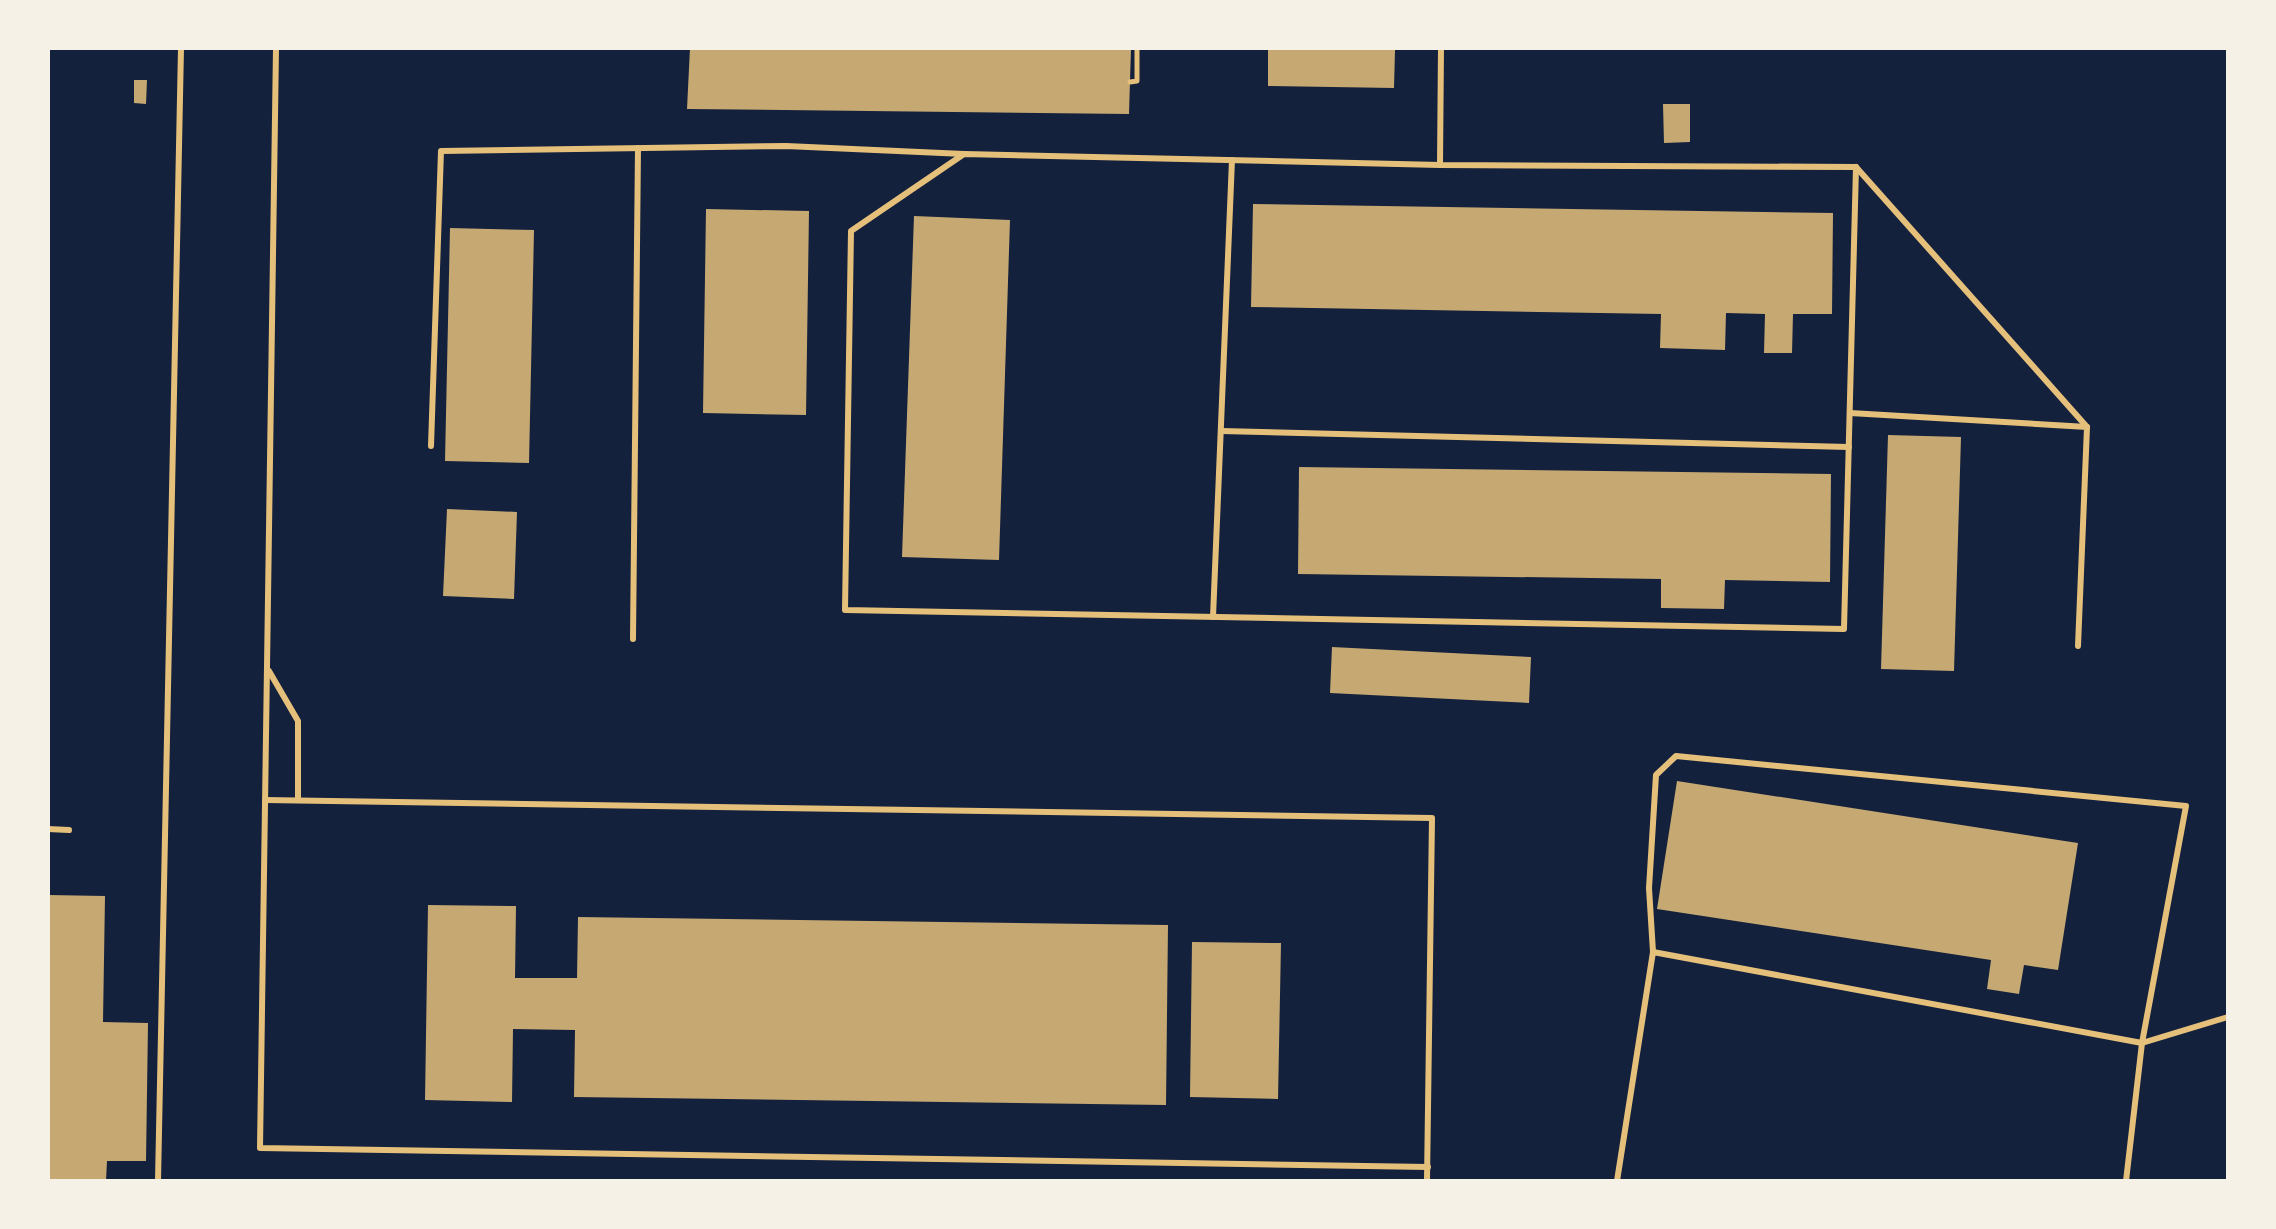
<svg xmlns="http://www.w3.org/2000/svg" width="2276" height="1229" viewBox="0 0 2276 1229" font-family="'IBM Plex Serif',serif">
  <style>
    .building { fill: #c6a872 }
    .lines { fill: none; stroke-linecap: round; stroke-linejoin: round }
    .path { stroke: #e5c07b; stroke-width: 5 }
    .service { stroke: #e5c07b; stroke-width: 6 }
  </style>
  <rect width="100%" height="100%" fill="#14213d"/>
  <!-- building -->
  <g class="building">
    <path d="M 690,48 L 1131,48 L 1129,114 L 687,109 Z"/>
    <path d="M 1268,48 L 1395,50 L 1394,88 L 1268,86 Z"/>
    <path d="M 134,80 L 147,80 L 146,104 L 134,103 Z"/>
    <path d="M 1663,104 L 1690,104 L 1690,142 L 1664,143 Z"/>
    <path d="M 1253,204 L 1833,213 L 1832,314 L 1793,314 L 1792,353 L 1764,353 L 1765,314 L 1726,313 L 1725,350 L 1660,348 L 1661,314 L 1251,307 Z"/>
    <path d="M 706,209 L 809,211 L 806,415 L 703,413 Z"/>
    <path d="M 914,216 L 1010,220 L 999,560 L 902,557 Z"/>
    <path d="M 450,228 L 534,230 L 529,463 L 445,461 Z"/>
    <path d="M 1888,435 L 1961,437 L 1954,671 L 1881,669 Z"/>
    <path d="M 1299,467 L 1831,474 L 1830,582 L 1725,580 L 1724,609 L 1661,608 L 1661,579 L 1298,574 Z"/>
    <path d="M 447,509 L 517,512 L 514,599 L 443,596 Z"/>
    <path d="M 1332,647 L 1531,657 L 1529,703 L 1330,693 Z"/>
    <path d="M 1677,781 L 2078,843 L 2058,970 L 2024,965 L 2019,994 L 1987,989 L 1991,960 L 1657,909 Z"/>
    <path d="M 48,895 L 105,896 L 103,1022 L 148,1023 L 146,1161 L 107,1161 L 106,1181 L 48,1181 Z"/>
    <path d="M 428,905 L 516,906 L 515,978 L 577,978 L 578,917 L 1168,925 L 1166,1105 L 574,1097 L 575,1030 L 513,1029 L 512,1102 L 425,1100 Z"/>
    <path d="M 1192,942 L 1281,943 L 1278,1099 L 1190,1097 Z"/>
  </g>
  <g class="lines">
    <!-- path -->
    <path class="path" d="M 1130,82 L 1137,81 L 1137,48"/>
    <!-- service -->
    <g class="service">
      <path d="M 276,48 L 260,1148 L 1428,1167"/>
      <path d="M 1440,165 L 1856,167 L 1844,629 L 845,610 L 851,231 L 964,154 L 1440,165 L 1441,48"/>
      <path d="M 1856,167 L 2087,427"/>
      <path d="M 1850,413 L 2087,427 L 2078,646"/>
      <path d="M 1221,431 L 1849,447"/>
      <path d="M 431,446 L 441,151 L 786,146 L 964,154"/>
      <path d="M 1213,617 L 1232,160"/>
      <path d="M 633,639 L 638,148"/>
      <path d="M 269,671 L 298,721 L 298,800"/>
      <path d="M 265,800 L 1432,818 L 1427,1181"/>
      <path d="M 48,829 L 69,830"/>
      <path d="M 1653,952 L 1649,888 L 1656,775 L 1676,756 L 2186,806 L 2142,1043 L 2126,1181"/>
      <path d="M 158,1181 L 181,48"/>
      <path d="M 1617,1181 L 1653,952 L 2142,1043 L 2228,1017"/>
    </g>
  </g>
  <!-- border -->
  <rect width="2276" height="1229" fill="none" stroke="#f6f1e7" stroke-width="100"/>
</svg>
